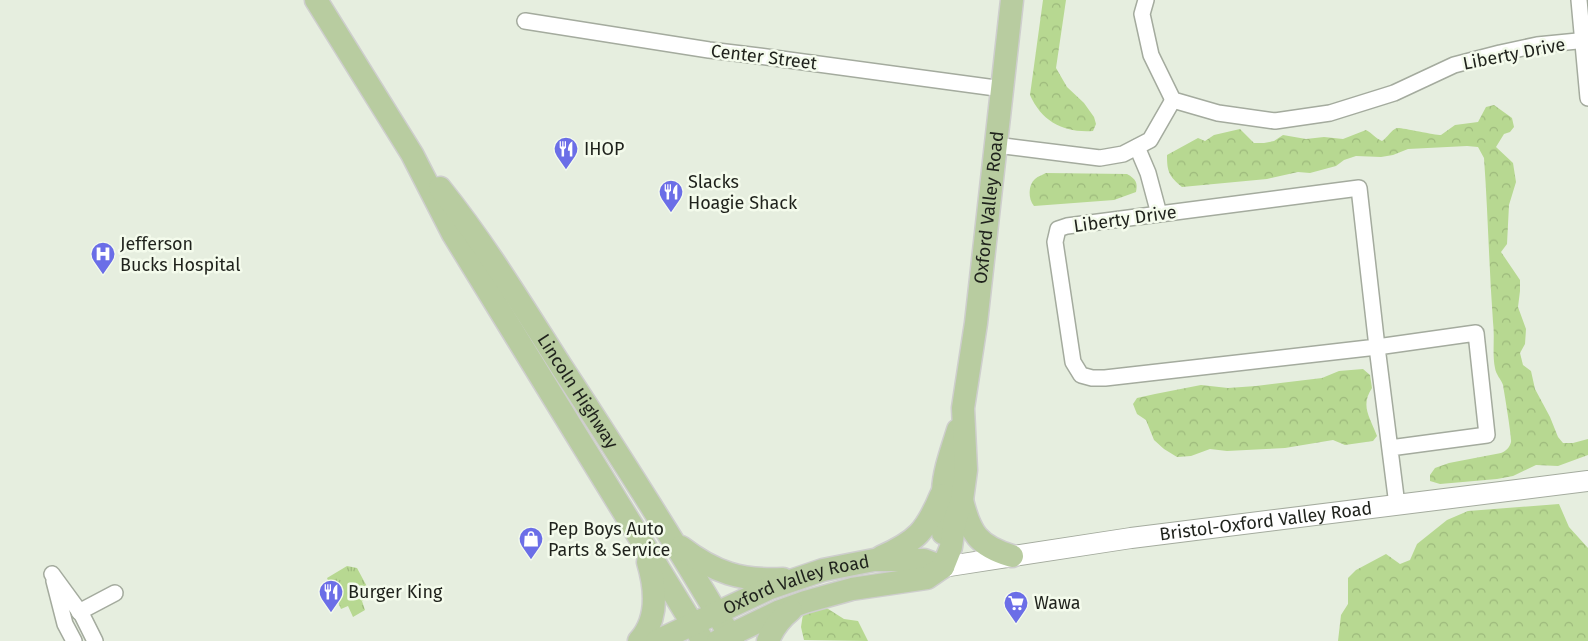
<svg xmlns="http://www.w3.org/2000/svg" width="1588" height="641" viewBox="0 0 1588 641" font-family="'Fira Sans',sans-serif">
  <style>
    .grass { fill: url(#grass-tufts) }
    .forest { fill: url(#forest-crowns) }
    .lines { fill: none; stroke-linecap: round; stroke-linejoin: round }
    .minor-casing { stroke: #a4ab9e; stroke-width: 18 }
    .secondary-casing { stroke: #a4ab9e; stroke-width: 22 }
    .primary-casing { stroke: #cececd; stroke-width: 25 }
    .minor { stroke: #fff; stroke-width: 15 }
    .secondary { stroke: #fff; stroke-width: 20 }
    .primary { stroke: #b8cca0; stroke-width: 22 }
    .labels { text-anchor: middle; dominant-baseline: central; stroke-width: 5; stroke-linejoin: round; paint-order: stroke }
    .street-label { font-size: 18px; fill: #1f221c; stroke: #f4fbec }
    .poi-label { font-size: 18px; fill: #1f221c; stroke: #f4fbec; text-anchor: start }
  </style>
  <defs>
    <pattern id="grass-tufts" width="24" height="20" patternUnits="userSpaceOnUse" patternTransform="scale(1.25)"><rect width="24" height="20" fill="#b7d891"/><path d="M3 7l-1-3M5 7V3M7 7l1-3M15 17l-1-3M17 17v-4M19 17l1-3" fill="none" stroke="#9db97c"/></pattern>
    <pattern id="forest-crowns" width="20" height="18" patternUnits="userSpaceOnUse" patternTransform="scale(1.25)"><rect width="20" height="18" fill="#b7d891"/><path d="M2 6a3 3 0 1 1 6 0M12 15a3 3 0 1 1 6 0" fill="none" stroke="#9db97c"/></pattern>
  </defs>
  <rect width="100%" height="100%" fill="#e6eedf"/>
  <!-- grass -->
  <path class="grass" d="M 347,566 L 357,568 L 372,596 L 362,601 L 365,610 L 353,617 L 348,606 L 341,609 L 327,578 Z"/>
  <!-- forest -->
  <g class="forest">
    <path d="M 1043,0 L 1066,0 L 1056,68 L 1067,87 L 1084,103 L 1094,117 L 1096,124 L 1093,131 C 1064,133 1042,122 1030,95 Z"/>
    <path d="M 1494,105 L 1512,118 L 1514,127 L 1510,132 L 1504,134 L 1496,147 L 1513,163 L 1516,182 L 1509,205 L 1507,244 L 1501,252 L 1520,280 L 1520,291 L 1518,307 L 1526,329 L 1525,344 L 1520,353 L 1523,365 L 1531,371 L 1535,389 L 1550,417 L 1558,437 L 1563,443 L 1573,443 L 1588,439 L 1588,455 L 1558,466 L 1536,465 L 1513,476 L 1497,479 L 1440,484 L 1430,481 L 1430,475 L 1435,468 L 1449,463 L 1501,453 C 1506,451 1510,447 1511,442 C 1512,438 1504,391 1503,385 C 1501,379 1496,375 1495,368 C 1492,353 1495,338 1493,322 C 1489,268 1488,213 1484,158 L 1478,147 L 1467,146 L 1408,149 L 1393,155 L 1381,157 L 1356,156 L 1344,160 L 1336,166 L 1310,173 L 1298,172 L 1267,179 L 1182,187 C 1169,176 1167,172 1167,155 L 1198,138 L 1205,141 L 1214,135 L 1240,129 L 1254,143 L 1264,143 L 1274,141 L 1283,135 L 1306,139 L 1324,137 L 1343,139 L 1366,130 C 1372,133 1375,138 1382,141 C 1388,137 1391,130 1397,128 C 1400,127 1434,135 1441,135 L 1455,125 L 1478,122 L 1486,107 Z"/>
    <path d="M 1046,173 L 1127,174 C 1136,179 1138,183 1136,192 L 1114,200 L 1034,206 C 1028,199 1028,185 1035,179 C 1038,176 1043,175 1046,173 Z"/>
    <path d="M 1363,369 L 1370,375 L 1372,388 C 1360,406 1370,417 1377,436 L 1373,441 L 1345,445 L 1333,440 L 1285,448 L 1266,449 L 1227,451 L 1210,449 L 1191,456 L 1177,457 L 1164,449 L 1154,440 L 1146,420 L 1137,414 L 1133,404 L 1137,398 L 1155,394 L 1201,385 L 1228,388 L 1256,386 L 1322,378 L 1339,371 Z"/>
    <path d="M 1559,504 L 1569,527 L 1588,548 L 1588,641 L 1338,641 L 1341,615 L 1348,604 L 1348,578 L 1356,570 L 1386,554 L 1400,564 L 1410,560 L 1417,544 L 1447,520 L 1468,511 Z"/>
    <path d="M 825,607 L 844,619 L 858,621 L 868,641 L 804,640 L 801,627 L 803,614 Z"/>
  </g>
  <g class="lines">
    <defs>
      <g id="minor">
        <path d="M 1146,0 L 1142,14 L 1151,55 L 1173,100 L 1218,113 L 1275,121 L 1330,113 L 1394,93 L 1454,65 L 1500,53 L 1537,45 L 1588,40"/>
        <path d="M 1579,0 L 1588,98"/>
        <path d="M 525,21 L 709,50 L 759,56 L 1003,89"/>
        <path d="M 996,145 L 1100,158 L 1123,154 L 1150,140 L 1173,100"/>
        <path d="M 1137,147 L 1148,173 L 1159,214"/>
        <path d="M 1359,188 L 1377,347 L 1105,378 L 1092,378 L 1081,375 L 1073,362 L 1055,242 L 1058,229 L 1067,226 Z"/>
        <path d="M 1390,448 L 1487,435 L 1476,333 L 1377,347 L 1397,505"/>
        <path d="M 52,574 L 82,615 L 95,641"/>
        <path d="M 54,581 L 65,624 L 74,641"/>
        <path d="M 79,612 L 115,593"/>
      </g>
      <g id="secondary">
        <path id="s1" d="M 943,567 L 1131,538 L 1588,481"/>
      </g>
      <g id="primary">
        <path d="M 316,0 L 412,154 L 453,234 L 703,641"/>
        <path id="s2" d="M 440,188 C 485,244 522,305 561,366 C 620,456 679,548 733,641"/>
        <path d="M 962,500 C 970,533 978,546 1012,556"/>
        <path d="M 943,533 C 945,517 942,505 943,491 C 944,470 952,450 958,430"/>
        <path d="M 681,547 C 715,573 741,581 783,579"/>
        <path d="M 881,557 C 917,541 926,531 941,495"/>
        <path d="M 639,641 C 659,619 656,589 648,562"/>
        <path id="s3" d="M 657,641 L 770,588 L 823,570 L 874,560 L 924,560 L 943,567"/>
        <path id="s4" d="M 718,641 L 780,611 L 805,602 L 852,589 L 927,578 L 943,567 L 951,547 L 955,520 L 962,500 L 966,470 L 963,408 L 976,323 L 1012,0"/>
        <path d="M 768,641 C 773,628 780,619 791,610"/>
      </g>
    </defs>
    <!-- minor casing -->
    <use href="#minor" class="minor-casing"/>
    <!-- secondary casing -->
    <use href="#secondary" class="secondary-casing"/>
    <!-- primary casing -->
    <use href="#primary" class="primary-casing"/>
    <!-- minor -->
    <use href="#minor" class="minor"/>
    <!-- secondary -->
    <use href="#secondary" class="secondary"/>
    <!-- primary -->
    <use href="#primary" class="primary"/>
  </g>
  <!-- icons -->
  <defs>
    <symbol id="restaurant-pin" viewBox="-11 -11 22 30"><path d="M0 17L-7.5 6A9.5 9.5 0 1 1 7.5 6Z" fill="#6b6ee7" stroke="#f4fbec"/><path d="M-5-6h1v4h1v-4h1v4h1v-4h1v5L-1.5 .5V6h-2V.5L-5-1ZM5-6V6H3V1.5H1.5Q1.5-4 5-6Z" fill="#fff"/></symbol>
    <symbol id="hospital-pin" viewBox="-11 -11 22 30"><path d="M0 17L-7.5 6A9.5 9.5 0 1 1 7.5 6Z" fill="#6b6ee7" stroke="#f4fbec"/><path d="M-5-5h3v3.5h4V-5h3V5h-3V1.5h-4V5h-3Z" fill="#fff"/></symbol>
    <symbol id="shop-pin" viewBox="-11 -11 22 30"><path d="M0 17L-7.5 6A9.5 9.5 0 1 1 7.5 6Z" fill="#6b6ee7" stroke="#f4fbec"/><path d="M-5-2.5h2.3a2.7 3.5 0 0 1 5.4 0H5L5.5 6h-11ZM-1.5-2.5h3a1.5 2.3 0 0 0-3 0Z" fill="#fff"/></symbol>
    <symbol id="supermarket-pin" viewBox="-11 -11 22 30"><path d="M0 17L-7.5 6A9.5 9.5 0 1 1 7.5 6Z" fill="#6b6ee7" stroke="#f4fbec"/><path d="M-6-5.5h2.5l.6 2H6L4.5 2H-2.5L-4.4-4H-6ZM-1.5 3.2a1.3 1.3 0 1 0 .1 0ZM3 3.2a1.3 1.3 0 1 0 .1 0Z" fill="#fff"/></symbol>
  </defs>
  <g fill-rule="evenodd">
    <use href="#restaurant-pin" x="552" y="135" width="28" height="38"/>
    <use href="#restaurant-pin" x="657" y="178" width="28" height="38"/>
    <use href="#hospital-pin" x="89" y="240" width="28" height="38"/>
    <use href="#shop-pin" x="517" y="525" width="28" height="38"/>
    <use href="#restaurant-pin" x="317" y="578" width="28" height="38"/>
    <use href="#supermarket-pin" x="1002" y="589" width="28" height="38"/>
  </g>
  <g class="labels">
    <!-- street labels -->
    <g class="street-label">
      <text transform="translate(1514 54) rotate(-11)">Liberty Drive</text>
      <text transform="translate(764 57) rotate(7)">Center Street</text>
      <text stroke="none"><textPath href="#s4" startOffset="604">Oxford Valley Road</textPath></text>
      <text transform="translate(1125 219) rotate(-8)">Liberty Drive</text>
      <text stroke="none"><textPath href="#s2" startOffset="246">Lincoln Highway</textPath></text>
      <text stroke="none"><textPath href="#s1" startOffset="326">Bristol-Oxford Valley Road</textPath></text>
      <text stroke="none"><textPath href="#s3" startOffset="151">Oxford Valley Road</textPath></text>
    </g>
    <!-- poi labels -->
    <g class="poi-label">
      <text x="584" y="149">IHOP</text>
      <text x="688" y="182">Slacks<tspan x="688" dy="21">Hoagie Shack</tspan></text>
      <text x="120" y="244">Jefferson<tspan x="120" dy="21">Bucks Hospital</tspan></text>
      <text x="548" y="529">Pep Boys Auto<tspan x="548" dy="21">Parts &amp; Service</tspan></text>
      <text x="348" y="592">Burger King</text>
      <text x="1034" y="603">Wawa</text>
    </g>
  </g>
</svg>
